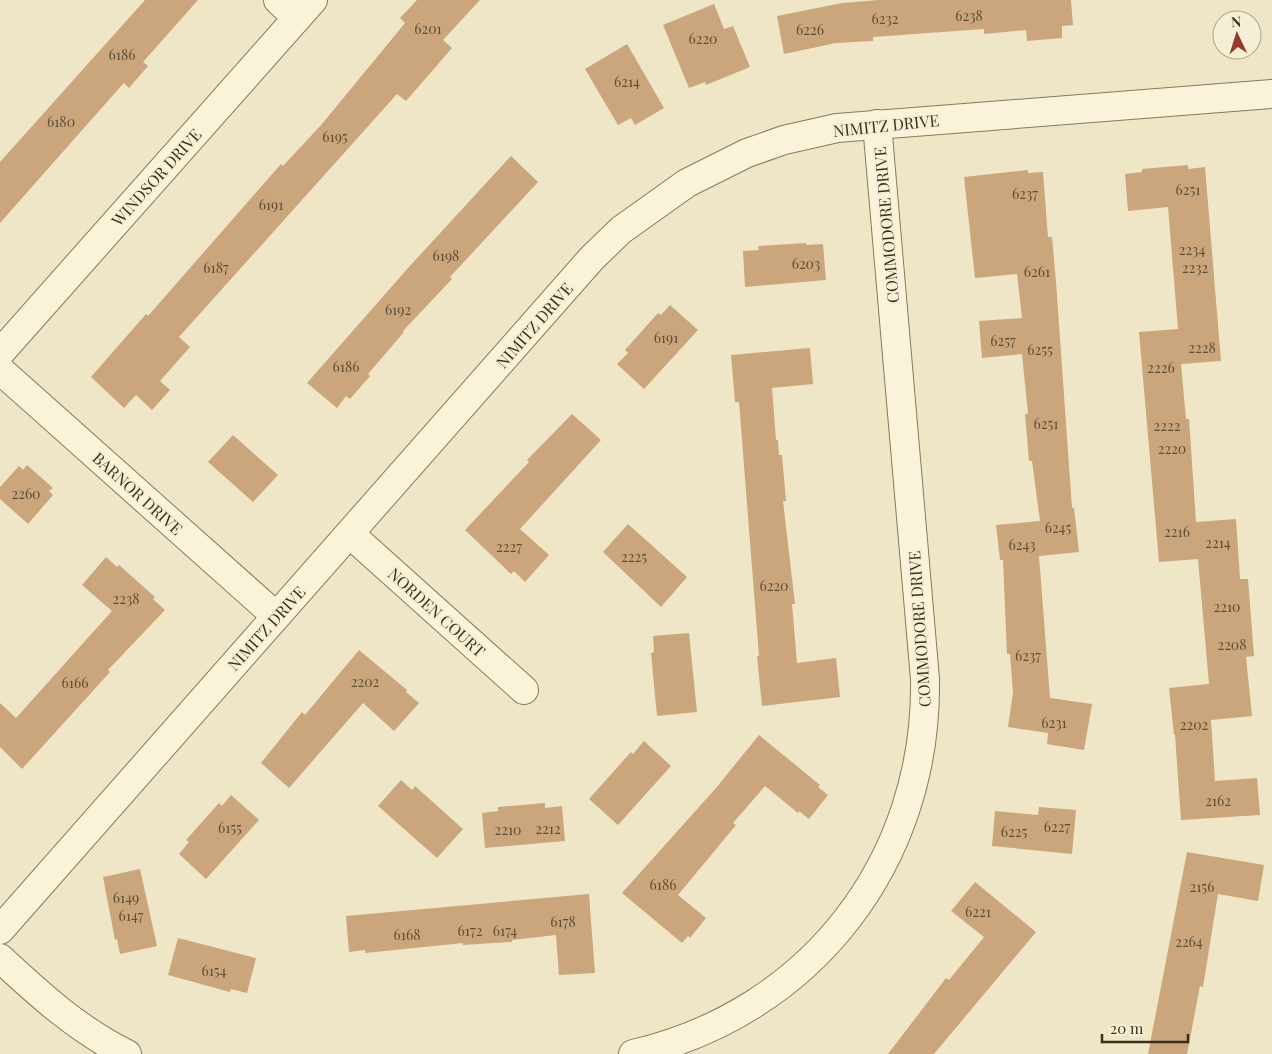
<svg xmlns="http://www.w3.org/2000/svg" width="1272" height="1054" viewBox="0 0 1272 1054" font-family="'Playfair Display',serif">
  <style>
    .building { fill: #cba67c }
    .lines { fill: none; stroke-linecap: round; stroke-linejoin: round }
    .street-casing { stroke: #89795c; stroke-width: 30 }
    .street { stroke: #f8f3d9; stroke-width: 28 }
    .labels { text-anchor: middle; dominant-baseline: central; stroke-width: 4; stroke-linejoin: round; paint-order: stroke }
    .number-label { font-size: 14px; fill: #5e4d36 }
    .street-label { font-size: 16px; fill: #392f1f; stroke: #f5f0d5 }
  </style>
  <rect width="100%" height="100%" fill="#eee6c6"/>
  <!-- building -->
  <g class="building">
    <path d="M 145,0 L 198,0 L 143,62 L 148,66 L 129,88 L 124,83 L 114,94 L 0,223 L 0,162 Z"/>
    <path d="M 417,0 L 480,0 L 443,40 L 452,48 L 406,101 L 397,94 L 179,337 L 190,347 L 160,381 L 170,390 L 152,410 L 136,395 L 124,408 L 91,377 L 146,314 L 148,316 L 281,164 L 283,166 L 322,124 L 405,23 L 400,18 Z"/>
    <path d="M 879,0 L 1071,0 L 1073,25 L 1062,26 L 1062,38 L 1027,41 L 1026,30 L 984,34 L 984,29 L 873,37 L 873,41 L 836,43 L 784,54 L 777,16 L 842,3 Z"/>
    <path d="M 714,4 L 724,29 L 733,26 L 750,67 L 706,85 L 705,82 L 689,88 L 663,25 Z"/>
    <path d="M 627,44 L 664,108 L 635,125 L 631,118 L 618,125 L 585,69 Z"/>
    <path d="M 511,156 L 538,182 L 450,277 L 452,279 L 403,331 L 404,332 L 368,374 L 370,376 L 350,399 L 346,396 L 337,408 L 307,383 L 408,268 Z"/>
    <path d="M 1188,165 L 1188,169 L 1205,167 L 1221,361 L 1181,364 L 1186,419 L 1189,419 L 1196,522 L 1236,519 L 1240,579 L 1248,579 L 1254,656 L 1246,657 L 1252,716 L 1211,720 L 1215,781 L 1257,778 L 1260,815 L 1181,820 L 1175,735 L 1174,735 L 1169,688 L 1209,684 L 1198,559 L 1159,562 L 1139,332 L 1178,329 L 1168,207 L 1128,211 L 1125,174 L 1142,172 L 1142,169 Z"/>
    <path d="M 1028,170 L 1028,173 L 1043,172 L 1048,237 L 1052,237 L 1056,282 L 1072,508 L 1074,508 L 1079,552 L 1039,556 L 1050,698 L 1092,704 L 1084,750 L 1047,744 L 1048,733 L 1008,727 L 1013,692 L 1010,654 L 1007,654 L 1003,560 L 1000,560 L 996,525 L 1040,521 L 1032,461 L 1029,461 L 1025,414 L 1028,414 L 1022,354 L 982,358 L 979,321 L 1022,318 L 1017,274 L 975,278 L 964,177 Z"/>
    <path d="M 806,243 L 807,245 L 823,244 L 826,280 L 745,287 L 743,251 L 759,250 L 758,246 Z"/>
    <path d="M 670,305 L 698,330 L 644,389 L 617,364 L 628,353 L 625,350 L 658,313 L 661,315 Z"/>
    <path d="M 810,348 L 813,384 L 772,388 L 776,440 L 778,440 L 779,455 L 782,455 L 786,501 L 783,501 L 795,604 L 792,604 L 797,663 L 836,658 L 840,697 L 762,706 L 757,656 L 759,656 L 739,402 L 735,402 L 731,355 Z"/>
    <path d="M 572,414 L 601,440 L 520,529 L 549,555 L 525,582 L 514,571 L 511,574 L 465,530 L 529,462 L 527,460 Z"/>
    <path d="M 233,435 L 278,475 L 253,502 L 208,462 Z"/>
    <path d="M 27,465 L 53,488 L 49,491 L 53,495 L 28,524 L 0,499 L 0,487 L 19,466 L 23,470 Z"/>
    <path d="M 628,524 L 687,577 L 661,607 L 603,552 Z"/>
    <path d="M 106,557 L 117,567 L 119,565 L 155,597 L 153,599 L 165,610 L 108,670 L 110,672 L 22,769 L 0,747 L 0,703 L 16,718 L 112,611 L 82,585 Z"/>
    <path d="M 689,633 L 697,712 L 657,716 L 651,653 L 654,652 L 653,636 Z"/>
    <path d="M 359,650 L 407,690 L 406,692 L 419,703 L 394,731 L 363,703 L 289,788 L 261,763 L 302,712 L 305,715 Z"/>
    <path d="M 759,735 L 820,785 L 818,787 L 828,795 L 809,819 L 799,811 L 798,813 L 765,786 L 733,823 L 736,825 L 678,895 L 706,918 L 690,938 L 688,936 L 682,943 L 622,893 L 716,788 Z"/>
    <path d="M 644,741 L 671,766 L 618,825 L 589,799 L 631,752 L 633,754 Z"/>
    <path d="M 401,780 L 412,790 L 415,786 L 463,829 L 437,858 L 378,806 Z"/>
    <path d="M 231,795 L 259,820 L 206,879 L 179,854 L 189,842 L 186,840 L 219,803 L 222,806 Z"/>
    <path d="M 545,803 L 545,808 L 562,806 L 565,841 L 485,848 L 482,813 L 498,811 L 498,807 Z"/>
    <path d="M 1039,807 L 1076,810 L 1072,854 L 992,846 L 995,811 L 1038,815 Z"/>
    <path d="M 1187,852 L 1264,865 L 1258,901 L 1218,894 L 1203,987 L 1200,986 L 1187,1054 L 1148,1054 Z"/>
    <path d="M 140,869 L 157,946 L 120,954 L 117,939 L 115,940 L 103,877 Z"/>
    <path d="M 975,882 L 1036,932 L 934,1054 L 888,1054 L 946,978 L 949,980 L 984,937 L 951,911 Z"/>
    <path d="M 589,894 L 595,973 L 559,975 L 556,935 L 512,940 L 512,942 L 463,945 L 463,943 L 365,953 L 365,950 L 349,952 L 346,916 Z"/>
    <path d="M 178,938 L 256,958 L 247,993 L 231,989 L 230,992 L 168,975 Z"/>
  </g>
  <g class="lines">
    <defs>
      <g id="street">
        <path d="M 278,0 L 297,18"/>
        <path d="M 0,353 L 313,0"/>
        <path d="M 0,370 L 276,616"/>
        <path d="M 350,534 L 524,690"/>
        <path d="M 0,930 L 592,258 L 621,230 L 687,183 L 747,153 L 784,140 L 837,128 L 1272,94"/>
        <path d="M 0,958 C 40,995 78,1030 127,1054"/>
        <path d="M 633,1054 C 811,1013 928,861 925,679 L 877,124"/>
      </g>
    </defs>
    <!-- street casing -->
    <use href="#street" class="street-casing"/>
    <!-- street -->
    <use href="#street" class="street"/>
  </g>
  <g class="labels">
    <!-- number labels -->
    <g class="number-label">
      <text x="969" y="15">6238</text>
      <text x="885" y="18">6232</text>
      <text x="428" y="28">6201</text>
      <text x="810" y="29">6226</text>
      <text x="703" y="38">6220</text>
      <text x="122" y="54">6186</text>
      <text x="627" y="81">6214</text>
      <text x="61" y="121">6180</text>
      <text x="335" y="136">6195</text>
      <text x="1188" y="189">6251</text>
      <text x="1025" y="193">6237</text>
      <text x="271" y="204">6191</text>
      <text x="1192" y="249">2234</text>
      <text x="446" y="255">6198</text>
      <text x="806" y="263">6203</text>
      <text x="216" y="267">6187</text>
      <text x="1195" y="267">2232</text>
      <text x="1037" y="271">6261</text>
      <text x="398" y="309">6192</text>
      <text x="666" y="337">6191</text>
      <text x="1003" y="340">6257</text>
      <text x="1202" y="347">2228</text>
      <text x="1040" y="349">6255</text>
      <text x="346" y="366">6186</text>
      <text x="1161" y="367">2226</text>
      <text x="1046" y="423">6251</text>
      <text x="1167" y="425">2222</text>
      <text x="1172" y="448">2220</text>
      <text x="26" y="493">2260</text>
      <text x="1058" y="527">6245</text>
      <text x="1177" y="531">2216</text>
      <text x="1218" y="542">2214</text>
      <text x="1022" y="544">6243</text>
      <text x="509" y="546">2227</text>
      <text x="634" y="556">2225</text>
      <text x="774" y="585">6220</text>
      <text x="126" y="598">2238</text>
      <text x="1227" y="606">2210</text>
      <text x="1232" y="644">2208</text>
      <text x="1028" y="655">6237</text>
      <text x="365" y="681">2202</text>
      <text x="75" y="682">6166</text>
      <text x="1054" y="722">6231</text>
      <text x="1194" y="724">2202</text>
      <text x="1218" y="800">2162</text>
      <text x="1057" y="826">6227</text>
      <text x="230" y="827">6155</text>
      <text x="548" y="828">2212</text>
      <text x="508" y="829">2210</text>
      <text x="1014" y="831">6225</text>
      <text x="663" y="884">6186</text>
      <text x="1202" y="886">2156</text>
      <text x="126" y="897">6149</text>
      <text x="978" y="911">6221</text>
      <text x="131" y="915">6147</text>
      <text x="563" y="921">6178</text>
      <text x="470" y="930">6172</text>
      <text x="505" y="930">6174</text>
      <text x="407" y="934">6168</text>
      <text x="1189" y="941">2264</text>
      <text x="214" y="970">6154</text>
    </g>
    <!-- street labels -->
    <g class="street-label">
      <text transform="translate(886 125) rotate(-6)">NIMITZ DRIVE</text>
      <text transform="translate(156 177) rotate(-48)">WINDSOR DRIVE</text>
      <text transform="translate(886 225) rotate(-95)">COMMODORE DRIVE</text>
      <text transform="translate(534 325) rotate(-49)">NIMITZ DRIVE</text>
      <text transform="translate(138 493) rotate(42)">BARNOR DRIVE</text>
      <text transform="translate(437 612) rotate(42)">NORDEN COURT</text>
      <text transform="translate(266 628) rotate(-48)">NIMITZ DRIVE</text>
      <text transform="translate(919 629) rotate(-94)">COMMODORE DRIVE</text>
    </g>
  </g>
  <!-- north arrow -->
  <g transform="translate(1237 35) rotate(356)"><circle r="24" fill="#f5f0d5" stroke="#aaa38c"/>
  <path d="M0-4L9 19L0 12L-9 19Z" fill="#97382c"/>
  <text y="-8" font-size="14" font-weight="bold" text-anchor="middle" fill="#392f1f">N</text>
  </g>
  <!-- scale -->
  <path d="M1102 1034v8h86v-8" fill="none" stroke="#392f1f" stroke-width="2.5"/>
  <text x="1110" y="1034" font-size="15" fill="#392f1f" stroke="#f5f0d5" stroke-width="4" paint-order="stroke">20 m</text>
</svg>
